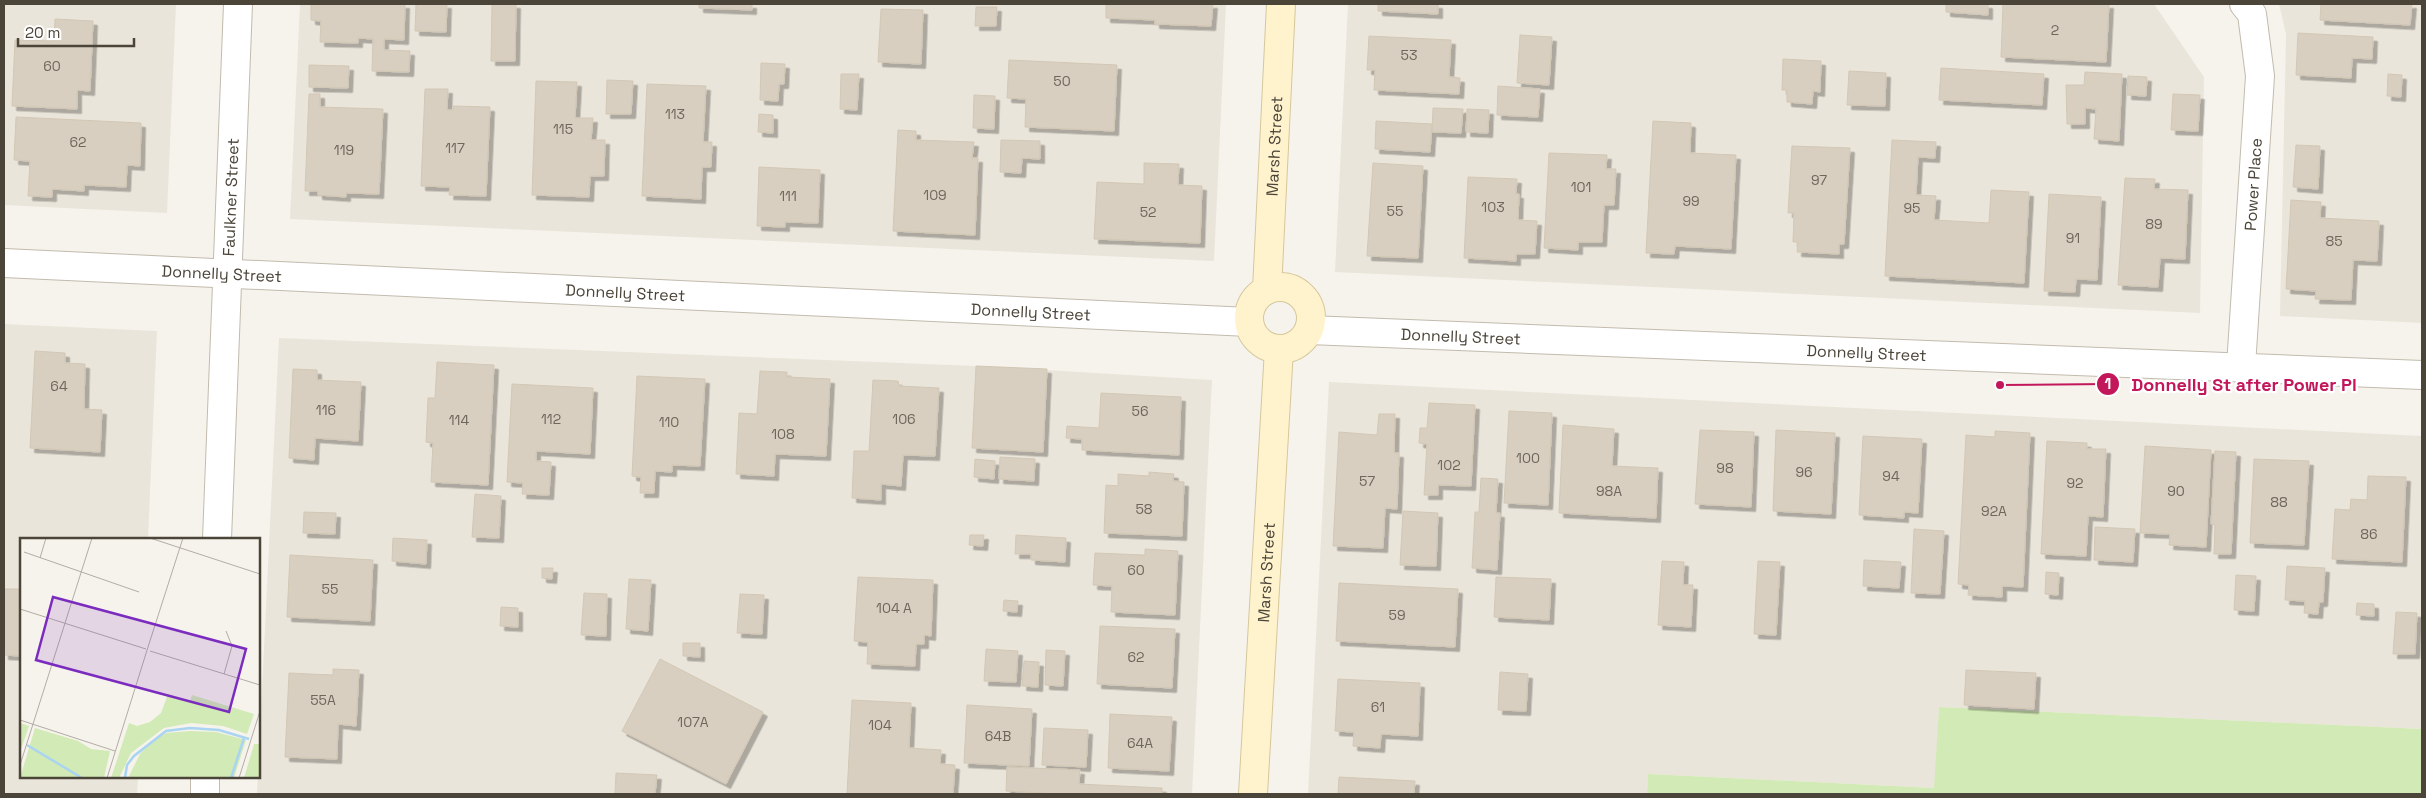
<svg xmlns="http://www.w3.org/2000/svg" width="2426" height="798" viewBox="0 0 2426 798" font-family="'Space Grotesk',sans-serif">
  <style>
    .residential { fill: #eae5da }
    .green { fill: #d2eab5 }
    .building { fill: #d8cfc1; stroke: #d3c7b4; filter: url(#shadow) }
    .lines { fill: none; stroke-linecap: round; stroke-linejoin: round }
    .minor-casing { stroke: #c2bbae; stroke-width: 30 }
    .tertiary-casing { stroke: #c2bbae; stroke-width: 30 }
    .secondary-casing { stroke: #d6c79b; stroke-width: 30 }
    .minor { stroke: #fff; stroke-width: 28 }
    .tertiary { stroke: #fff; stroke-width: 28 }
    .secondary { stroke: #fff3cd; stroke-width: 28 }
    .labels { text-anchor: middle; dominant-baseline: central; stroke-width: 4.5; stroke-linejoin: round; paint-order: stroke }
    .number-label { font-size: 14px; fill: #6e675b }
    .street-label { font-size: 16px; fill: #4b4439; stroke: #fff }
    .inset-river { fill: none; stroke: #a9d4f2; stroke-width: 2.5 }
    .inset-road { fill: none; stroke: #b2ada4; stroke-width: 1 }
    .view { fill: #7b2cbf; fill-opacity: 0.15; stroke: #7b2cbf; stroke-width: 2.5 }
    .inset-edge { fill: none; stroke: #4b4439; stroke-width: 2.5 }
    .leader { fill: none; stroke: #c2185b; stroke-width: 2 }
    .callout-dot { fill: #c2185b; stroke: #fff; stroke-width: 2 }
    .mark-label { font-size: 15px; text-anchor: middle; font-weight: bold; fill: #fff }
    .callout-label { font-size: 18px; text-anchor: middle; font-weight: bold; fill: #c2185b; stroke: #fff; stroke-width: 4.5; stroke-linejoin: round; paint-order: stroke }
  </style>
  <defs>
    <filter id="shadow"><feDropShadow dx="4.5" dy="4.5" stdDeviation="0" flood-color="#0004"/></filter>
  </defs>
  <rect width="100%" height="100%" fill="#f6f3ec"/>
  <!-- residential -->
  <g class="residential">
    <path d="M 4,4 L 176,4 L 167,213 L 4,205 Z"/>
    <path d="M 300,4 L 1226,4 L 1214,261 L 290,219 Z"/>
    <path d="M 1348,4 L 2154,4 L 2204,77 L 2200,313 L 1335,272 Z"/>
    <path d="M 2279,4 L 2422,4 L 2422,323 L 2280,316 L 2286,34 Z"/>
    <path d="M 4,324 L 157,331 L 148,539 L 21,539 L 21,777 L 138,777 L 137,794 L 4,794 Z"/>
    <path d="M 279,338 L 976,366 L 1212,380 L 1192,794 L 257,794 Z"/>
    <path d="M 1329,382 L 2422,436 L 2422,729 L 1939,707 L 1935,788 L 1648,774 L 1647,794 L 1308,794 Z"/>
  </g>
  <!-- green -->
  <path class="green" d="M 1939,707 L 2422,729 L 2422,794 L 1647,794 L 1648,774 L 1934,788 Z"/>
  <!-- building -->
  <g class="building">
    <path d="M 311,4 L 405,4 L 404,40 L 384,39 L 384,50 L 410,51 L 409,72 L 372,71 L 373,39 L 358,38 L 358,43 L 320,42 L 321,21 L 311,20 Z"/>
    <path d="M 416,4 L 447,4 L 446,32 L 415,31 Z"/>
    <path d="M 492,4 L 516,4 L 515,61 L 491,61 Z"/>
    <path d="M 699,4 L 752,4 L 752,10 L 699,8 Z"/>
    <path d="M 1106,4 L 1213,4 L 1211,26 L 1155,24 L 1155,20 L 1106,18 Z"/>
    <path d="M 1378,4 L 1438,4 L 1438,14 L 1378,11 Z"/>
    <path d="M 1946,4 L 1988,4 L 1988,15 L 1946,12 Z"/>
    <path d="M 2003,4 L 2109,4 L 2106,62 L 2001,57 Z"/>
    <path d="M 2321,4 L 2412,4 L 2410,25 L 2320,20 Z"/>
    <path d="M 976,7 L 997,7 L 996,26 L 975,26 Z"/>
    <path d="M 881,9 L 923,10 L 921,64 L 878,62 Z"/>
    <path d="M 55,19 L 93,21 L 90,91 L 77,90 L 77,109 L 12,106 L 15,40 L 54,41 Z"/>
    <path d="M 2298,33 L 2373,37 L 2372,59 L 2352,58 L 2351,78 L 2296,75 Z"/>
    <path d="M 1520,35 L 1552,37 L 1549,85 L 1517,83 Z"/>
    <path d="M 1369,36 L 1451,40 L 1449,77 L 1460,78 L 1459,94 L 1374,90 L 1375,70 L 1367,70 Z"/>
    <path d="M 1783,59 L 1821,61 L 1820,92 L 1813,91 L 1812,104 L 1787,102 L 1787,90 L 1782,90 Z"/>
    <path d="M 1009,60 L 1117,65 L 1114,131 L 1025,127 L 1026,99 L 1007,98 Z"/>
    <path d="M 761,63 L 785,64 L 784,84 L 779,84 L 778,101 L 760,100 Z"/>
    <path d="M 309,65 L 349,66 L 348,88 L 309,87 Z"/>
    <path d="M 1941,68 L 2044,74 L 2042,105 L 1939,100 Z"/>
    <path d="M 1849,71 L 1886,73 L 1885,106 L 1847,105 Z"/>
    <path d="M 2085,72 L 2122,74 L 2119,141 L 2094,139 L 2096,109 L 2085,108 L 2085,124 L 2067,124 L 2066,85 L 2084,85 Z"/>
    <path d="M 841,74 L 859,74 L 857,110 L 840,109 Z"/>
    <path d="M 2388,74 L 2402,75 L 2401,97 L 2387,96 Z"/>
    <path d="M 2128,76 L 2147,77 L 2146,96 L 2127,95 Z"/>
    <path d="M 607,80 L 633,81 L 631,114 L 606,114 Z"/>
    <path d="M 536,81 L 577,82 L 575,118 L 593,118 L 591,140 L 605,140 L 604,176 L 590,176 L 589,197 L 532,195 Z"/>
    <path d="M 647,84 L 706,86 L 703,142 L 712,142 L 711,167 L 702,167 L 701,199 L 642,196 Z"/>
    <path d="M 1498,86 L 1540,89 L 1538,117 L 1497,115 Z"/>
    <path d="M 425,89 L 448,89 L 447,110 L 453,110 L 453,106 L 490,107 L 486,196 L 449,195 L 450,187 L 421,186 Z"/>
    <path d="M 309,94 L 320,94 L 320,107 L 383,109 L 379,194 L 346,193 L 346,197 L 318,195 L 318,191 L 305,191 Z"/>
    <path d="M 2173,94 L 2200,95 L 2198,131 L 2171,130 Z"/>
    <path d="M 974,95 L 995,96 L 994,129 L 973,128 Z"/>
    <path d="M 1433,108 L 1463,109 L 1461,133 L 1432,132 Z"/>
    <path d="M 1467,109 L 1489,110 L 1488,133 L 1466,132 Z"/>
    <path d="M 759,114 L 773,115 L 773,133 L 758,132 Z"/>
    <path d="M 16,117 L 141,123 L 140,166 L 127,165 L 126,187 L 84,185 L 84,191 L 52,189 L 52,197 L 28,196 L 30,161 L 14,160 Z"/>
    <path d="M 1376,121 L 1432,124 L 1430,152 L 1375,149 Z"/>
    <path d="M 1653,121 L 1691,123 L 1690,153 L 1736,155 L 1731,249 L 1675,246 L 1674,254 L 1646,253 Z"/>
    <path d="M 898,130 L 916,131 L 916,140 L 974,142 L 972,158 L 978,158 L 975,235 L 893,231 Z"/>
    <path d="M 1001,140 L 1040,141 L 1040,159 L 1022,158 L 1021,173 L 1000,172 Z"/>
    <path d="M 1892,140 L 1936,142 L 1935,158 L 1918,157 L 1916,195 L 1936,196 L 1934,220 L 1989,223 L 1991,190 L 2029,192 L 2024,283 L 1885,276 Z"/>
    <path d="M 2296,145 L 2320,146 L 2318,189 L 2293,187 Z"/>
    <path d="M 1792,146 L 1850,148 L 1844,244 L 1839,244 L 1839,254 L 1797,252 L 1798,242 L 1793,242 L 1794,213 L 1788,213 Z"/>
    <path d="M 1549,153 L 1607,155 L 1606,169 L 1616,169 L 1614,205 L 1604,205 L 1602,242 L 1578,242 L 1578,250 L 1544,248 Z"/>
    <path d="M 1144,163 L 1179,164 L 1178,185 L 1202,186 L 1200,243 L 1094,239 L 1097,182 L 1144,184 Z"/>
    <path d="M 1373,163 L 1423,166 L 1418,258 L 1367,256 Z"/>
    <path d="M 759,167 L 820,170 L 818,223 L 785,222 L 785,227 L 757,226 Z"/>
    <path d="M 1468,177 L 1517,179 L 1516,194 L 1519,194 L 1518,220 L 1537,221 L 1535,254 L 1516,254 L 1516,261 L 1464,258 Z"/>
    <path d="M 2125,178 L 2155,179 L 2154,189 L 2188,190 L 2185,259 L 2160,258 L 2158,287 L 2118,285 Z"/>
    <path d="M 2049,194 L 2101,197 L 2097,280 L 2076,279 L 2075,292 L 2044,291 Z"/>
    <path d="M 2291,200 L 2321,202 L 2320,218 L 2379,221 L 2377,261 L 2353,260 L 2351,300 L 2315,299 L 2316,291 L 2286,289 Z"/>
    <path d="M 35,351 L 65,353 L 65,363 L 85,364 L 84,409 L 102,410 L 100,452 L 30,448 Z"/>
    <path d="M 437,362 L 494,365 L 488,485 L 431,482 L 433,443 L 426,442 L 428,398 L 435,398 Z"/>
    <path d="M 976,366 L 1047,369 L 1043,452 L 972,448 Z"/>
    <path d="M 293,369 L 317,370 L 317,380 L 361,382 L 358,441 L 315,438 L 314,460 L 289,458 Z"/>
    <path d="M 760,371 L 787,372 L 787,377 L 830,379 L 826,456 L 775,454 L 774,476 L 736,474 L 739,413 L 757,414 Z"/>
    <path d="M 637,376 L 705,379 L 700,466 L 672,465 L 672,472 L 655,471 L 654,493 L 640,493 L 641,477 L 632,476 Z"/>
    <path d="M 873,380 L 898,381 L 899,386 L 939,388 L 935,456 L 903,455 L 901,486 L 881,484 L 881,500 L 852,498 L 854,451 L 869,451 Z"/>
    <path d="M 512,384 L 593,388 L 590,454 L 536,451 L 536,461 L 551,462 L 549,495 L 522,494 L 523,483 L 507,482 Z"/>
    <path d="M 1101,393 L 1181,397 L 1179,455 L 1082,450 L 1082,439 L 1066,438 L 1067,426 L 1099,428 Z"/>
    <path d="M 1429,403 L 1475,405 L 1471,486 L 1438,485 L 1438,495 L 1424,495 L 1427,444 L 1419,443 L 1420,428 L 1427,428 Z"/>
    <path d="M 1509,411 L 1552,413 L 1548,505 L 1504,503 Z"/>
    <path d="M 1379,414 L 1395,414 L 1394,453 L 1399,453 L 1397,509 L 1385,508 L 1383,548 L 1333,546 L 1339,432 L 1377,435 Z"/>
    <path d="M 1563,425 L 1614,429 L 1612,466 L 1658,468 L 1656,518 L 1559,513 Z"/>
    <path d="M 1700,430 L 1754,432 L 1751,507 L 1695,504 Z"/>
    <path d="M 1776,430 L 1835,433 L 1831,514 L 1773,511 Z"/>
    <path d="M 1995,431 L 2030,433 L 2023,587 L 2002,586 L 2002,597 L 1968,595 L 1969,585 L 1958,584 L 1966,435 L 1995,437 Z"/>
    <path d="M 1863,436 L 1922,439 L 1918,513 L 1904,512 L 1904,518 L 1859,515 Z"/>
    <path d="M 2047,441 L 2087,443 L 2087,449 L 2106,449 L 2103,517 L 2088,516 L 2086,556 L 2041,554 Z"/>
    <path d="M 2145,446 L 2211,450 L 2206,547 L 2169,545 L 2170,534 L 2140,533 Z"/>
    <path d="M 2215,451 L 2236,452 L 2231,554 L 2214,554 L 2215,525 L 2211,524 Z"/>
    <path d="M 1000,457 L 1035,459 L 1034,481 L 999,479 Z"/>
    <path d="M 975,459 L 995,461 L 994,479 L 974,477 Z"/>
    <path d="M 2254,459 L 2309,461 L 2304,545 L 2250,543 Z"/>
    <path d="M 1149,472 L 1174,474 L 1173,481 L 1184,482 L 1182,536 L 1104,533 L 1106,485 L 1118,486 L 1118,474 L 1149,476 Z"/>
    <path d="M 2368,476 L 2406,477 L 2402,562 L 2332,559 L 2335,509 L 2350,510 L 2351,499 L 2367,500 Z"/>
    <path d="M 1481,478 L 1498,479 L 1496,513 L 1500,513 L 1497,570 L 1472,568 L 1475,512 L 1479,512 Z"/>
    <path d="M 475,494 L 501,496 L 499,538 L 472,537 Z"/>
    <path d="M 1403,511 L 1438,513 L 1436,566 L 1400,565 Z"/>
    <path d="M 304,512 L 336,513 L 335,534 L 303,533 Z"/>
    <path d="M 2095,527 L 2135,529 L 2133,562 L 2094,560 Z"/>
    <path d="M 1914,529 L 1944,531 L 1940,594 L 1911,593 Z"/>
    <path d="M 970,535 L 984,535 L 983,546 L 969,545 Z"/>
    <path d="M 1016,535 L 1066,538 L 1065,562 L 1031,560 L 1031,554 L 1015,554 Z"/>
    <path d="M 393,538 L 427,540 L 426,564 L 392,561 Z"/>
    <path d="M 1145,549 L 1178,551 L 1175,615 L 1111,612 L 1112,586 L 1093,585 L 1095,553 L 1145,555 Z"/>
    <path d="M 290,555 L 373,560 L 370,621 L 287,617 Z"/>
    <path d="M 1864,560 L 1901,562 L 1899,588 L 1863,586 Z"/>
    <path d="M 1662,561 L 1684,562 L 1683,585 L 1693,585 L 1691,627 L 1658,625 Z"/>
    <path d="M 1758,561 L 1780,562 L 1776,635 L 1754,634 Z"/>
    <path d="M 2287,566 L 2325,568 L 2323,602 L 2319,602 L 2318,614 L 2304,613 L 2305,601 L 2285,600 Z"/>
    <path d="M 542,568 L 553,568 L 552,579 L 542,578 Z"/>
    <path d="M 2046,572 L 2059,573 L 2058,595 L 2045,594 Z"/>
    <path d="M 2236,575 L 2256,576 L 2254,611 L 2234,610 Z"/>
    <path d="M 858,577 L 933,580 L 931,636 L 924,635 L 924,644 L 916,644 L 915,666 L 867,664 L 868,642 L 854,641 Z"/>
    <path d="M 1496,577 L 1551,579 L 1549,620 L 1494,617 Z"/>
    <path d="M 629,579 L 651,580 L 648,631 L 626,629 Z"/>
    <path d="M 1339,583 L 1458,589 L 1455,647 L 1336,641 Z"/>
    <path d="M 4,589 L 21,589 L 20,656 L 4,655 Z"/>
    <path d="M 584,593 L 607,594 L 606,636 L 581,635 Z"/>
    <path d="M 740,594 L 764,595 L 762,634 L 737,633 Z"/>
    <path d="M 1004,600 L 1018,601 L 1017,612 L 1003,611 Z"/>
    <path d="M 2357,603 L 2374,604 L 2374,616 L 2356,615 Z"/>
    <path d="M 501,607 L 518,608 L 518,627 L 500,626 Z"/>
    <path d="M 2396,612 L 2417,613 L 2415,654 L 2393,654 Z"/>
    <path d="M 1100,626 L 1175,629 L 1172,688 L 1097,684 Z"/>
    <path d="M 683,643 L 700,643 L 700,657 L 683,656 Z"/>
    <path d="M 986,649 L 1018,651 L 1016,682 L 984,681 Z"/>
    <path d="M 1046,650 L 1065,651 L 1063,686 L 1045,685 Z"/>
    <path d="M 660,659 L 763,712 L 726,784 L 622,731 Z"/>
    <path d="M 1024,661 L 1039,662 L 1038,687 L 1022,686 Z"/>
    <path d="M 333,669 L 359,670 L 356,726 L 338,724 L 337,759 L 285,757 L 289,673 L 333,675 Z"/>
    <path d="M 1966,670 L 2036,673 L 2034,709 L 1964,705 Z"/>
    <path d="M 1500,672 L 1528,674 L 1526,711 L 1498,710 Z"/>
    <path d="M 1338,679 L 1420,683 L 1418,736 L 1381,734 L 1380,748 L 1353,746 L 1354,732 L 1335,731 Z"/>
    <path d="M 852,700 L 911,703 L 909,748 L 941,750 L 940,764 L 955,765 L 953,794 L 847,794 Z"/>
    <path d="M 967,705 L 1032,709 L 1029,766 L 964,763 Z"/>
    <path d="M 1110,714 L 1172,717 L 1169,771 L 1108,768 Z"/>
    <path d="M 1044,728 L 1088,730 L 1086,767 L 1042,765 Z"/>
    <path d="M 1007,767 L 1080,770 L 1079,784 L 1162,788 L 1162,794 L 1061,794 L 1006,791 Z"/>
    <path d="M 616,773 L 657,775 L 655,794 L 615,794 Z"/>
    <path d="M 1339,777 L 1415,781 L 1414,794 L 1338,794 Z"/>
  </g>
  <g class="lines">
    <defs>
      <g id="minor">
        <path id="s1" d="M 1309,330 L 2422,375"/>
        <path id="s2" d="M 2241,366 L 2260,76 L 2252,14 L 2244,4"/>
        <path id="s3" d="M 217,539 L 238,4"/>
        <path d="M 205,794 L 205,777"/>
      </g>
      <g id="tertiary">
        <path id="s4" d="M 4,263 L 1249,322"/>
      </g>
      <g id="secondary">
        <circle cx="1280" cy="318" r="31"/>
        <path id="s5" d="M 1267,290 L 1281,4"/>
        <path id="s6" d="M 1253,794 L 1279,349"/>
      </g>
    </defs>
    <!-- minor casing -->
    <use href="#minor" class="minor-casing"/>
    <!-- tertiary casing -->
    <use href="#tertiary" class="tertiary-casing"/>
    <!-- secondary casing -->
    <use href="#secondary" class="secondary-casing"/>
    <!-- minor -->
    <use href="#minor" class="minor"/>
    <!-- tertiary -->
    <use href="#tertiary" class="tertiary"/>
    <!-- secondary -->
    <use href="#secondary" class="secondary"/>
  </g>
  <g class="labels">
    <!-- number labels -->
    <g class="number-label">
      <text x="2055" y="30">2</text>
      <text x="1409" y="55">53</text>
      <text x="52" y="66">60</text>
      <text x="1062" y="81">50</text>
      <text x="675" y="114">113</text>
      <text x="563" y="129">115</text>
      <text x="78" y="142">62</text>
      <text x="455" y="148">117</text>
      <text x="344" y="150">119</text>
      <text x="1819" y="180">97</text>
      <text x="1581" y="187">101</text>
      <text x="935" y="195">109</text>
      <text x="788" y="196">111</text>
      <text x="1691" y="201">99</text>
      <text x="1493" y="207">103</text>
      <text x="1912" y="208">95</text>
      <text x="1395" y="211">55</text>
      <text x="1148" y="212">52</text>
      <text x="2154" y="224">89</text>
      <text x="2073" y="238">91</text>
      <text x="2334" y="241">85</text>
      <text x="59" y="386">64</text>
      <text x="326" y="410">116</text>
      <text x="1140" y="411">56</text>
      <text x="551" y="419">112</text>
      <text x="904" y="419">106</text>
      <text x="459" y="420">114</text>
      <text x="669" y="422">110</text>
      <text x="783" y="434">108</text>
      <text x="1528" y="458">100</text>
      <text x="1449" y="465">102</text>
      <text x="1725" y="468">98</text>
      <text x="1804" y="472">96</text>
      <text x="1891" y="476">94</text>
      <text x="1367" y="481">57</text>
      <text x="2075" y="483">92</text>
      <text x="1609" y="491">98A</text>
      <text x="2176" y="491">90</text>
      <text x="2279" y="502">88</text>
      <text x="1144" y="509">58</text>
      <text x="1994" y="511">92A</text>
      <text x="2369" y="534">86</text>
      <text x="1136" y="570">60</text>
      <text x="330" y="589">55</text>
      <text x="894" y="608">104 A</text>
      <text x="1397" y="615">59</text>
      <text x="1136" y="657">62</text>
      <text x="323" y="700">55A</text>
      <text x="1378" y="707">61</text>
      <text x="693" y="722">107A</text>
      <text x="880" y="725">104</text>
      <text x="998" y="736">64B</text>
      <text x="1140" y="743">64A</text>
    </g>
    <!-- street labels -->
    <g class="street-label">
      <text stroke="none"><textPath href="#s5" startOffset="144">Marsh Street</textPath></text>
      <text stroke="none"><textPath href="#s2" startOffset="182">Power Place</textPath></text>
      <text stroke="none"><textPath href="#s3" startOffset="342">Faulkner Street</textPath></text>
      <text stroke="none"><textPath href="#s4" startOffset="218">Donnelly Street</textPath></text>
      <text stroke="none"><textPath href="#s4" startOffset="622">Donnelly Street</textPath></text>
      <text stroke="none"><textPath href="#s4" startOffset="1028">Donnelly Street</textPath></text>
      <text stroke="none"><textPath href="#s1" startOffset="152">Donnelly Street</textPath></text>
      <text stroke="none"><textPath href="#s1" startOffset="558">Donnelly Street</textPath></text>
      <text stroke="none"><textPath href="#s6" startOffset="222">Marsh Street</textPath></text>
    </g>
  </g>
  <!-- overview -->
  <g transform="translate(20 538)">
    <rect width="240" height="240" fill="#f6f3ec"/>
    <path d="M 148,156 L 170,163 L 172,157 L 234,176 L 227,196 L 203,188 L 171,185 L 144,190 L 111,215 L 99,240 L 91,240 L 109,185 L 117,188 L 130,184 L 141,175 ZM 0,185 L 9,188 L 0,214 ZM 15,190 L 58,203 L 71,211 L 90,213 L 84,240 L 0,240 ZM 170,193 L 196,194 L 226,202 L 214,240 L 108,240 L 120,216 L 131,204 L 146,195 ZM 234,206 L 240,206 L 240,240 L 224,240 Z" fill="#d2eab5"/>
    <path class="inset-river" d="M 7,207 L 62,240M 105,240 L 107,227 L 114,218 L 146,193 L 170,190 L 199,192 L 229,201M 211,240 L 224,200"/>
    <path class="inset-road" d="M 130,0 L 240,36M 4,14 L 119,54M 20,20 L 26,0M 0,71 L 126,111M 128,109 L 163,0M 130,113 L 240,147M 204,136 L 212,108 L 206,93M 0,182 L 95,213M 0,227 L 72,0M 87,240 L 128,109M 219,240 L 240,173"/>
    <path class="view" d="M 33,59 L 226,111 L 209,174 L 16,122 Z"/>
    <rect width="240" height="240" class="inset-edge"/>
  </g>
  <!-- callouts -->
  <path class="leader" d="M2000 385L2108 384"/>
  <g class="callout-dot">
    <circle cx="2000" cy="385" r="5"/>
    <circle cx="2108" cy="384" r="12"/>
  </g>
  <g class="mark-label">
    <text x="2108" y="389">1</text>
  </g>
  <g class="callout-label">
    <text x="2244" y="391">Donnelly St after Power Pl</text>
  </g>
  <!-- border -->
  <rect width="2426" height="798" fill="none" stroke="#4b4439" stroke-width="10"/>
  <!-- scale -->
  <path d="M18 38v8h116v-8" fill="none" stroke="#4b4439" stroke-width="2.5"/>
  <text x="25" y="38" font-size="15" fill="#4b4439" stroke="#ffffff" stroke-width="4" paint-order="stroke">20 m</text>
</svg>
